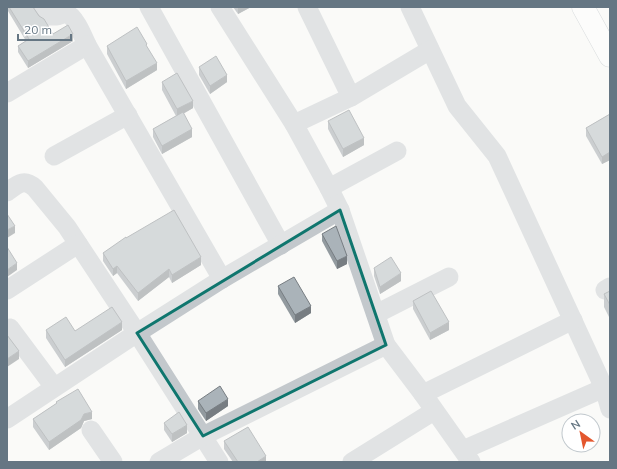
<svg xmlns="http://www.w3.org/2000/svg" width="617" height="469" viewBox="0 0 617 469" font-family="Mulish,sans-serif">
  <style>
    .lines { fill: none; stroke-linecap: round; stroke-linejoin: round }
    .secondary-casing { stroke: #b3babf; stroke-width: 23 }
    .minor { stroke: #c3c8cc; stroke-width: 19 }
    .secondary { stroke: #fff; stroke-width: 22 }
    .wall { fill: #929a9f }
    .shaded-wall { fill: #777d82 }
    .building { fill: #aab3b9; stroke: #777d82 }
    .marked { fill: none; stroke: #0f766e; stroke-width: 3; stroke-linejoin: round }
  </style>
  <rect width="100%" height="100%" fill="#fafaf8"/>
  <g class="lines">
    <defs>
      <path id="secondary" d="M 583,7 L 610,56"/>
    </defs>
    <!-- secondary casing -->
    <use href="#secondary" class="secondary-casing"/>
    <!-- minor -->
    <g class="minor">
      <path d="M 42,7 L 48,16 L 57,16 L 66,13 C 75,16 83,36 87,45"/>
      <path d="M 149,7 L 281,245"/>
      <path d="M 220,7 L 294,124 L 329,188 L 340,210 L 386,345 L 423,394 L 471,462"/>
      <path d="M 307,7 L 351,97"/>
      <path d="M 410,7 L 457,106 L 497,156 L 604,388 L 610,409"/>
      <path d="M 7,93 L 87,45 L 222,279"/>
      <path d="M 294,124 L 351,97 L 430,50"/>
      <path d="M 54,156 L 128,115"/>
      <path d="M 329,188 L 397,151"/>
      <path d="M 7,192 C 18,184 24,178 35,188 L 67,227 L 137,333 L 219,462"/>
      <path d="M 7,290 L 78,244"/>
      <path d="M 605,290 L 610,287"/>
      <path d="M 376,314 L 449,277"/>
      <path d="M 10,328 L 54,387"/>
      <path d="M 423,394 L 573,320"/>
      <path d="M 7,419 L 137,333 L 222,279 L 340,210"/>
      <path d="M 91,430 L 113,462"/>
      <path d="M 463,450 L 604,388"/>
      <path d="M 159,462 L 203,436 L 386,345"/>
      <path d="M 352,462 L 434,411"/>
    </g>
    <!-- secondary -->
    <use href="#secondary" class="secondary"/>
  </g>
  <!-- wall -->
  <g class="wall">
    <path d="M 8,7 L 33,7 L 53,34 L 73,41 L 28,68 L 18,52 L 18,46 L 26,41 L 8,11 Z"/>
    <path d="M 233,7 L 251,7 L 238,14 Z"/>
    <path d="M 107,46 L 147,47 L 157,70 L 126,89 L 107,54 Z"/>
    <path d="M 199,67 L 227,82 L 210,94 L 199,75 Z"/>
    <path d="M 162,82 L 193,108 L 183,114 L 192,137 L 162,154 L 153,137 L 153,129 L 176,116 L 162,90 Z"/>
    <path d="M 610,114 L 610,160 L 602,164 L 586,136 L 586,128 Z"/>
    <path d="M 328,121 L 364,145 L 343,157 L 328,129 Z"/>
    <path d="M 322,234 L 347,264 L 337,269 L 322,241 Z"/>
    <path d="M 126,238 L 201,265 L 172,283 L 169,277 L 138,301 L 117,273 L 113,276 L 103,261 L 103,253 Z"/>
    <path d="M 374,268 L 401,281 L 380,294 L 374,276 Z"/>
    <path d="M 278,286 L 311,313 L 295,323 L 278,294 Z"/>
    <path d="M 610,291 L 610,319 L 604,307 L 604,294 Z"/>
    <path d="M 413,301 L 449,330 L 430,340 L 413,309 Z"/>
    <path d="M 46,330 L 75,331 L 122,330 L 65,367 L 46,338 Z"/>
    <path d="M 198,401 L 228,406 L 206,421 L 198,409 Z"/>
    <path d="M 56,402 L 92,419 L 84,421 L 81,428 L 49,450 L 33,427 L 33,419 L 56,404 Z"/>
    <path d="M 164,423 L 187,433 L 172,442 L 164,430 Z"/>
    <path d="M 224,441 L 266,462 L 233,462 L 224,449 Z"/>
  </g>
  <!-- shaded-wall -->
  <g class="shaded-wall">
    <path d="M 238,7 L 251,7 L 238,14 Z"/>
    <path d="M 73,34 L 73,41 L 28,68 L 28,61 Z"/>
    <path d="M 157,63 L 157,70 L 126,89 L 126,81 Z"/>
    <path d="M 227,75 L 227,82 L 210,94 L 210,86 Z"/>
    <path d="M 193,101 L 193,108 L 177,117 L 177,109 Z"/>
    <path d="M 192,129 L 192,137 L 162,154 L 162,146 Z"/>
    <path d="M 364,138 L 364,145 L 343,157 L 343,149 Z"/>
    <path d="M 610,152 L 610,160 L 602,164 L 602,157 Z"/>
    <path d="M 15,226 L 15,233 L 7,238 L 7,230 Z"/>
    <path d="M 347,256 L 347,264 L 337,269 L 337,261 Z"/>
    <path d="M 201,257 L 201,265 L 172,283 L 172,275 Z"/>
    <path d="M 17,263 L 17,270 L 7,277 L 7,270 Z"/>
    <path d="M 117,266 L 117,273 L 113,276 L 113,269 Z"/>
    <path d="M 169,269 L 169,277 L 138,301 L 138,293 Z"/>
    <path d="M 401,273 L 401,281 L 380,294 L 380,287 Z"/>
    <path d="M 311,306 L 311,313 L 295,323 L 295,315 Z"/>
    <path d="M 122,322 L 122,330 L 65,367 L 65,360 Z"/>
    <path d="M 449,322 L 449,330 L 430,340 L 430,333 Z"/>
    <path d="M 19,351 L 19,359 L 7,367 L 7,359 Z"/>
    <path d="M 228,399 L 228,406 L 206,421 L 206,413 Z"/>
    <path d="M 92,412 L 92,419 L 84,421 L 81,428 L 49,450 L 49,442 L 84,414 Z"/>
    <path d="M 187,425 L 187,433 L 172,442 L 172,434 Z"/>
    <path d="M 266,456 L 266,462 L 257,462 Z"/>
  </g>
  <!-- building -->
  <g class="building">
    <path d="M 9,7 L 33,7 L 39,16 L 44,19 L 53,34 L 68,25 L 73,34 L 28,61 L 18,46 L 29,39 Z"/>
    <path d="M 137,27 L 147,44 L 146,45 L 157,63 L 126,81 L 107,46 Z"/>
    <path d="M 216,56 L 227,75 L 210,86 L 199,67 Z"/>
    <path d="M 177,73 L 193,101 L 177,109 L 162,82 Z"/>
    <path d="M 349,110 L 364,138 L 343,149 L 328,121 Z"/>
    <path d="M 183,112 L 192,129 L 162,146 L 153,129 Z"/>
    <path d="M 610,114 L 610,152 L 602,157 L 586,128 Z"/>
    <path d="M 174,210 L 201,257 L 172,275 L 169,269 L 138,293 L 117,266 L 113,269 L 103,253 L 126,237 L 126,238 Z"/>
    <path d="M 7,214 L 15,226 L 7,230 Z"/>
    <path d="M 336,226 L 347,256 L 337,261 L 322,234 Z"/>
    <path d="M 7,247 L 17,263 L 7,270 Z"/>
    <path d="M 391,257 L 401,273 L 380,287 L 374,268 Z"/>
    <path d="M 294,277 L 311,306 L 295,315 L 278,286 Z"/>
    <path d="M 431,291 L 449,322 L 430,333 L 413,301 Z"/>
    <path d="M 610,291 L 610,305 L 604,294 Z"/>
    <path d="M 112,307 L 122,322 L 65,360 L 46,330 L 66,317 L 75,331 Z"/>
    <path d="M 7,335 L 19,351 L 7,359 Z"/>
    <path d="M 220,386 L 228,399 L 206,413 L 198,401 Z"/>
    <path d="M 78,389 L 92,412 L 84,414 L 81,420 L 49,442 L 33,419 L 57,403 L 56,402 Z"/>
    <path d="M 179,412 L 187,425 L 172,434 L 164,423 Z"/>
    <path d="M 248,427 L 266,456 L 257,462 L 238,462 L 224,441 Z"/>
  </g>
  <!-- marked area -->
  <path d="M0 0H617V469H0ZM 340,210 L 386,345 L 203,436 L 137,333 Z" fill="#fafaf8" fill-opacity=".55" fill-rule="evenodd"/>
  <path class="marked" d="M 340,210 L 386,345 L 203,436 L 137,333 Z"/>
  <!-- border -->
  <rect width="617" height="469" fill="none" stroke="#657683" stroke-width="16"/>
  <!-- north arrow -->
  <g transform="translate(581 433) rotate(327)"><circle r="19" fill="#ffffff" stroke="#c1c8cd"/>
  <path d="M0-3L7 15L0 10L-7 15Z" fill="#e4572e"/>
  <text y="-6" font-size="11" font-weight="bold" text-anchor="middle" fill="#657683">N</text>
  </g>
  <!-- scale -->
  <path d="M18 34v6h53v-6" fill="none" stroke="#657683" stroke-width="2"/>
  <text x="24" y="34" font-size="12" fill="#657683" stroke="#ffffff" stroke-width="3" paint-order="stroke">20 m</text>
</svg>
